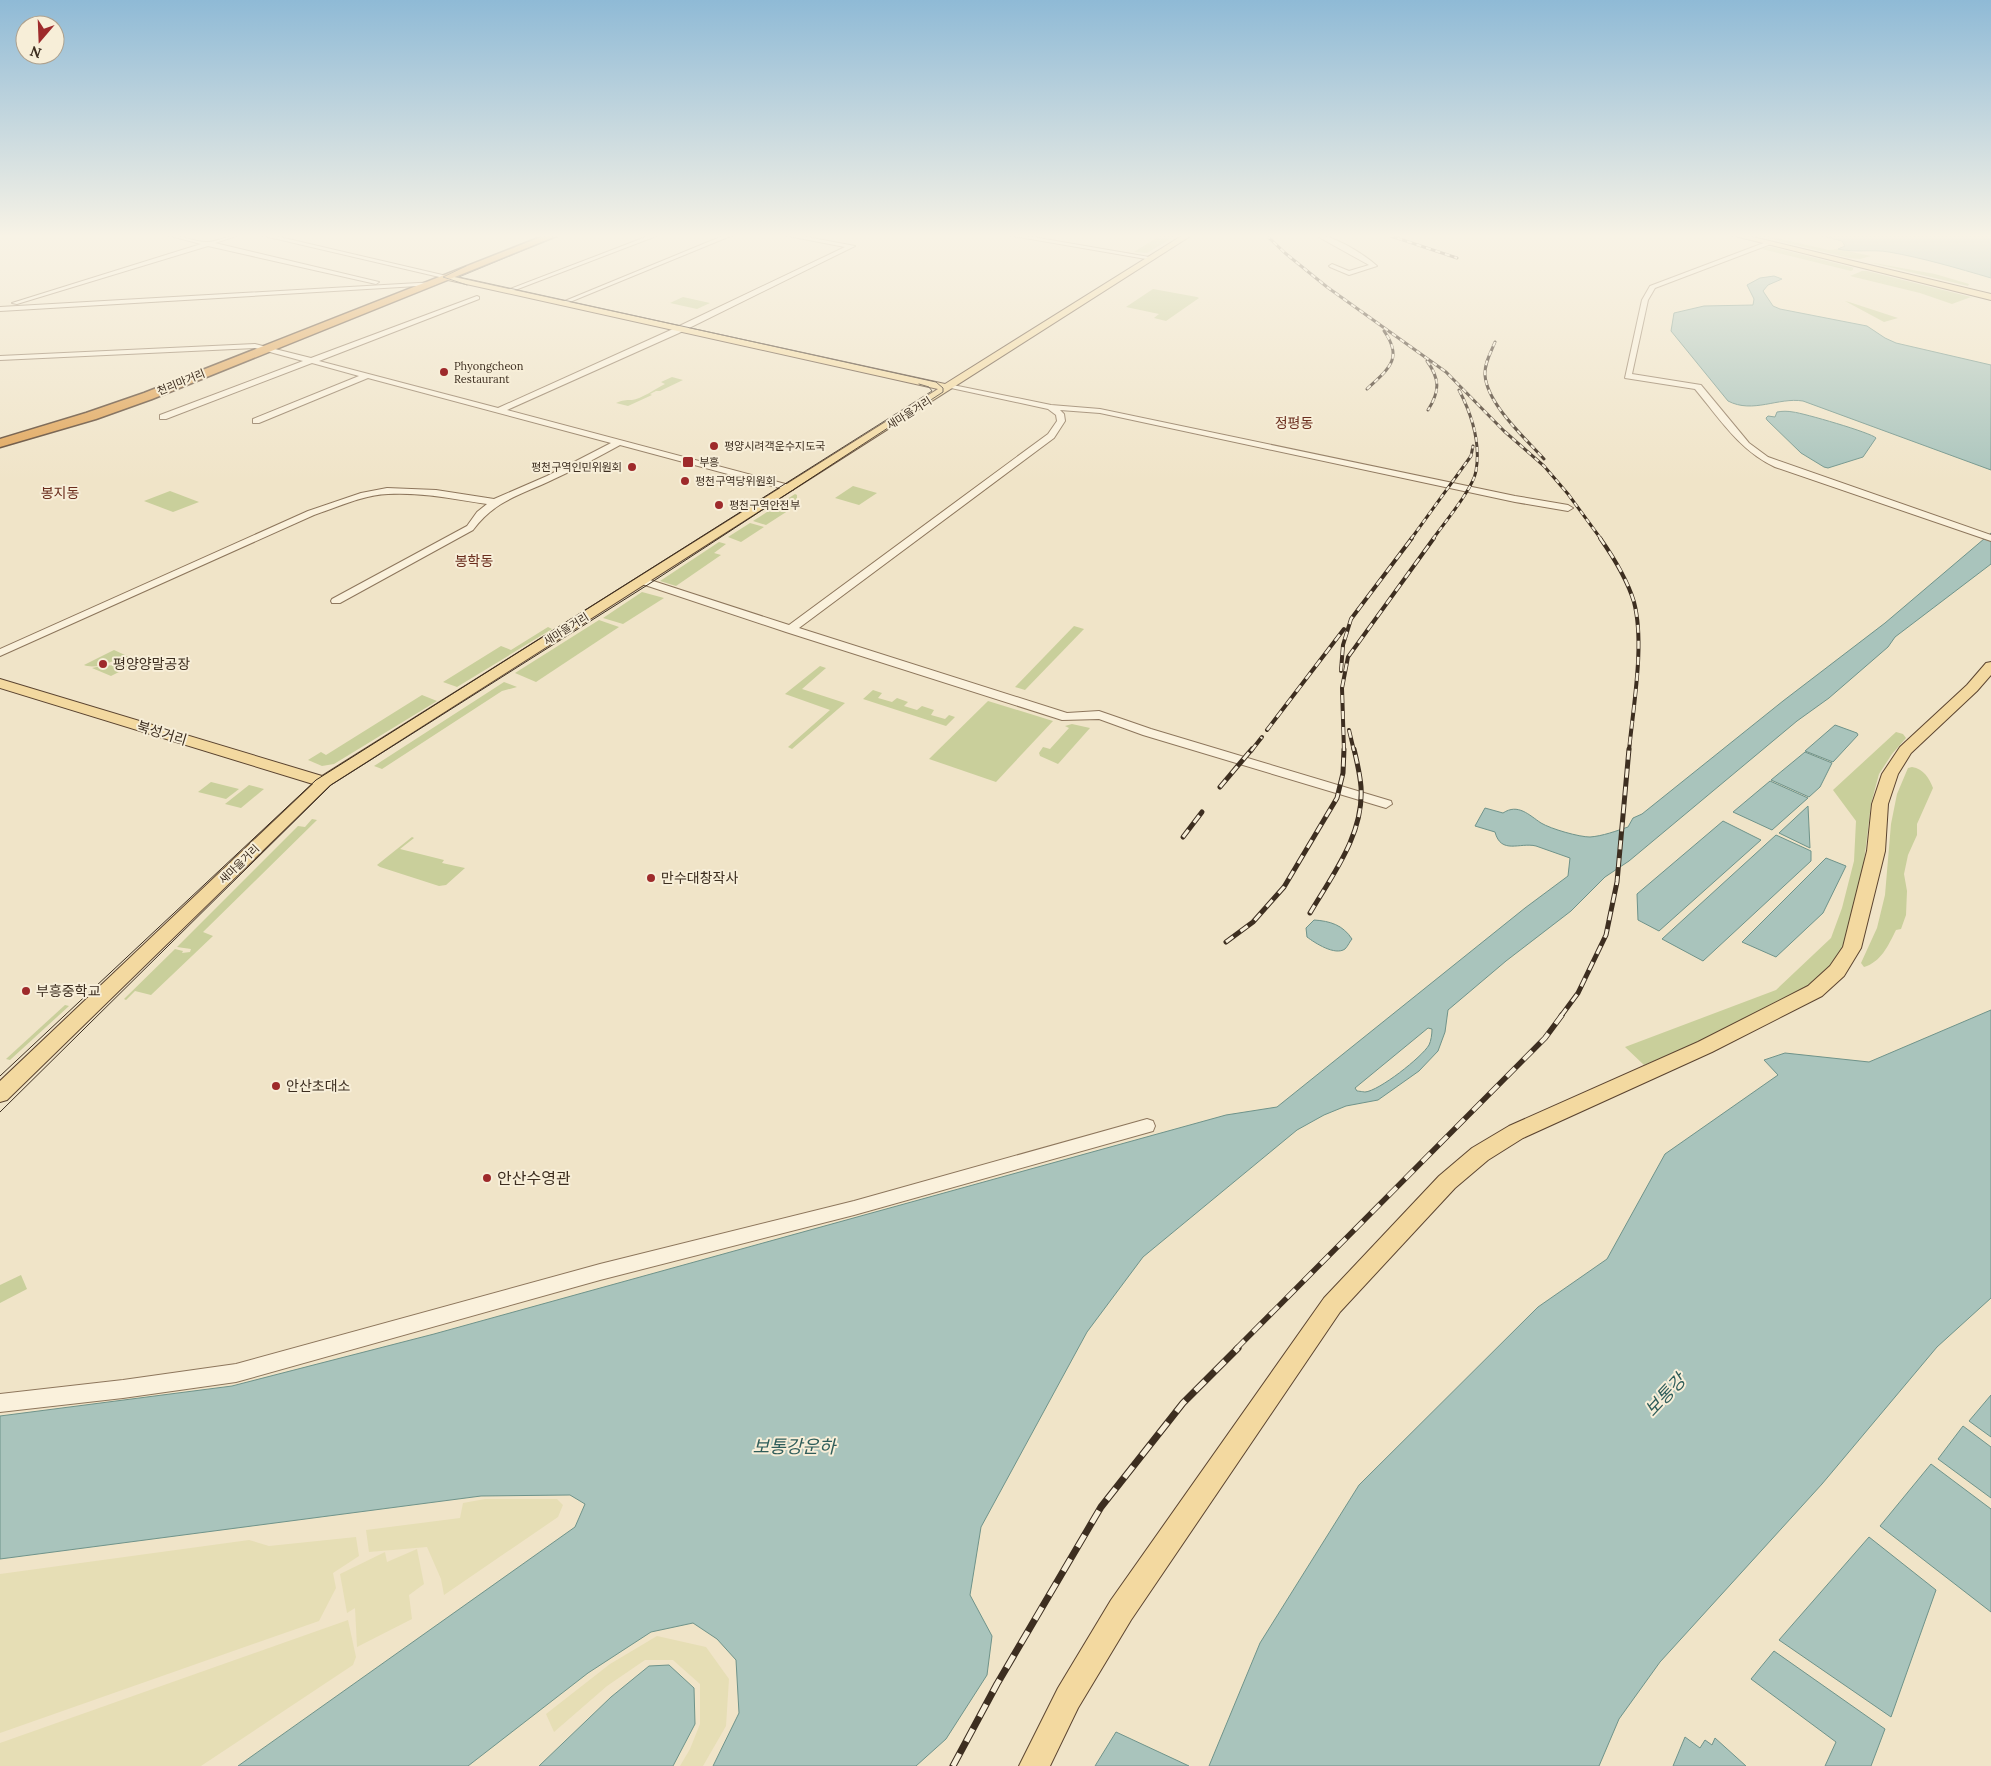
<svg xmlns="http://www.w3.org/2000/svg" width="1991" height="1766" viewBox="0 0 1991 1766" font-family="Lora,'Noto Sans KR',serif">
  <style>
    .farmland { fill: #e6deb5 }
    .green { fill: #c9cf9b }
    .water { fill: #a9c4bc; stroke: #6f938a; fill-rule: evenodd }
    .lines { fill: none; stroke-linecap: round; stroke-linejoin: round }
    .minor-casing { stroke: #8d765c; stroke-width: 2 }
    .major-casing { stroke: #5b4430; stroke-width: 2 }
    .highway-casing { stroke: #5b4430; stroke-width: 3 }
    .minor { fill: #faf1dc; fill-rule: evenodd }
    .major { fill: #f3d9a0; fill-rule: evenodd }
    .highway { fill: #e0a458; fill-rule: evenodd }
    .tram { stroke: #3d2e20; stroke-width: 1 }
    .rail-far4-casing { stroke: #3d2e20; stroke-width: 3 }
    .rail-far3-casing { stroke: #3d2e20; stroke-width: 4 }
    .rail-far2-casing { stroke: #3d2e20; stroke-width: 5 }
    .rail-far1-casing { stroke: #3d2e20; stroke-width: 5.5 }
    .rail-casing { stroke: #3d2e20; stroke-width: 7 }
    .rail-far4 { stroke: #f7eed8; stroke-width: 2; stroke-dasharray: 5; stroke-linecap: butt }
    .rail-far3 { stroke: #f7eed8; stroke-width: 2.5; stroke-dasharray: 8; stroke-linecap: butt }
    .rail-far2 { stroke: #f7eed8; stroke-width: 3; stroke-dasharray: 9; stroke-linecap: butt }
    .rail-far1 { stroke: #f7eed8; stroke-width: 4; stroke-dasharray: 12; stroke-linecap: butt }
    .rail { stroke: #f7eed8; stroke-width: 5; stroke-dasharray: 14; stroke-linecap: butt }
    .poi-dot { fill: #9e2a2b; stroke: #f7eed8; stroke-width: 2 }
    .labels { text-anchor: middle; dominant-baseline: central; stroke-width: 4; stroke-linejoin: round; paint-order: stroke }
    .far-poi-label { font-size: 11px; fill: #3d2e20; stroke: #f7eed8; text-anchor: start }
    .far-street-label { font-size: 11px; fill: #3d2e20; stroke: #f7eed8 }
    .far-quarter-label { font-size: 14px; fill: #6b2e1e; stroke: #f7eed8 }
    .poi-label { font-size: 14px; fill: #3d2e20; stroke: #f7eed8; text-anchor: start }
    .street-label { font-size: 14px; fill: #3d2e20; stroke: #f7eed8 }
    .near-poi-label { font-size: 16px; fill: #3d2e20; stroke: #f7eed8; text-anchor: start }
    .near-water-label { font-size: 18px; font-style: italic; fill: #2f5d5a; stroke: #f7eed8 }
  </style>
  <rect width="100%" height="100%" fill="#f0e4c8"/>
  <!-- farmland -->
  <g class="farmland">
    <path d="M 485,1499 L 557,1499 L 563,1505 L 558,1517 L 444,1595 L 441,1579 L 427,1547 L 369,1552 L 366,1530 L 460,1518 L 463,1503 Z"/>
    <path d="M 356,1537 L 359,1556 L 333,1573 L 336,1588 L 319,1621 L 0,1733 L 0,1574 L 249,1540 L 269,1546 Z"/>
    <path d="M 417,1549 L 424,1584 L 409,1595 L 412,1619 L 357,1647 L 355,1608 L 347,1613 L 340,1574 L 385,1552 L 387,1562 Z"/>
    <path d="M 348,1620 L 356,1657 L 353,1665 L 201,1766 L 0,1766 L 0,1743 Z"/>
    <path d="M 657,1636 L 706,1647 L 729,1679 L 726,1726 L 703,1766 L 680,1766 L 690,1749 L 700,1724 L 700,1684 L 673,1660 L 645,1660 L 607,1686 L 554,1732 L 546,1714 L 610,1664 Z"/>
  </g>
  <!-- green -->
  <g class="green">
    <path d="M 1161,235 L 1177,235 L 1147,253 L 1134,252 Z"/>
    <path d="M 1741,235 L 1750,235 L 1986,293 Z"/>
    <path d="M 1755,235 L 1763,235 L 1829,250 L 1838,249 L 1871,256 L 1860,259 L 1849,258 Z"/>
    <path d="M 1766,247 L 1772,247 L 1855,268 L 1853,268 L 1853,270 L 1851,271 L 1762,249 Z"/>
    <path d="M 1868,262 L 1935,274 L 1969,284 L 1968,286 Z"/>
    <path d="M 1862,271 L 1867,271 L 1991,302 L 1971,297 L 1952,304 L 1920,293 L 1850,276 Z"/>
    <path d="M 1153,289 L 1197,297 L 1199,298 L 1166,321 L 1154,318 L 1159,314 L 1126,307 Z"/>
    <path d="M 683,297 L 710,303 L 697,309 L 670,303 Z"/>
    <path d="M 1845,301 L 1849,302 L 1898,318 L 1884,322 Z"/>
    <path d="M 672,377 L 683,380 L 660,391 L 656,391 L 650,394 L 652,395 L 628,406 L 616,403 C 623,400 625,400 632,400 C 641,399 657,388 665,384 L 661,382 Z"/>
    <path d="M 853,486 L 877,493 L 859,505 L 835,498 Z"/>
    <path d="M 170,491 L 199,502 L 173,512 L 144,501 Z"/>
    <path d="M 795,494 L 797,495 L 797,505 L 766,525 L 753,521 Z"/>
    <path d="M 750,523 L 764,527 L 741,542 L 728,537 Z"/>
    <path d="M 719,542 L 726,544 L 714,553 L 721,555 L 676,586 L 660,581 Z"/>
    <path d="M 642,592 L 664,598 L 623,624 L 603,618 Z"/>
    <path d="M 599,620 L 619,627 L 536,682 L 515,673 Z"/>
    <path d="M 1074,626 L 1084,629 L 1025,690 L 1015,687 Z"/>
    <path d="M 548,627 L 552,629 L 457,687 L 443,682 L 501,646 L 511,650 Z"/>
    <path d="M 114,650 L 125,655 C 114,661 96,670 84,665 Z"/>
    <path d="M 127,656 L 140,662 L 133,665 L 127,663 L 121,665 L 131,666 L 111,676 L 92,668 L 105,665 L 120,666 L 117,662 Z"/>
    <path d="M 820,666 L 826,668 L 802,689 L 845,703 L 792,749 L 788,747 L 830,710 L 785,694 Z"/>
    <path d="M 504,682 L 517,687 L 502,691 L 382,769 L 374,766 Z"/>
    <path d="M 873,690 L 882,693 L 878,698 L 892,702 L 897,698 L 908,702 L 904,706 L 917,710 L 922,706 L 934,710 L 931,715 L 945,719 L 949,715 L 955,717 L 946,726 L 863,699 Z"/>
    <path d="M 422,695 L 437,701 L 334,764 L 322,766 L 308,760 L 321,752 L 326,755 Z"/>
    <path d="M 988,701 L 1053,721 L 996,782 L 929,759 Z"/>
    <path d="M 1072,724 L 1090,728 L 1058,764 L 1040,756 L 1039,753 L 1043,747 L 1050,749 L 1069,728 L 1065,726 Z"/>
    <path d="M 1896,732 L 1903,734 L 1906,738 L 1892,754 L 1879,774 L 1871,804 L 1860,895 L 1844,947 L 1828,969 L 1808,988 L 1703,1041 L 1644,1065 L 1625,1047 L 1776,990 L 1831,938 L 1842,908 L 1854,861 L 1856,821 L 1833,790 Z"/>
    <path d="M 1912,767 C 1924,769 1929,778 1933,788 L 1917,824 L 1917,835 L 1908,855 L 1904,874 L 1907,891 L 1906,915 L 1901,929 L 1896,930 C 1888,946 1881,962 1864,967 L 1861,963 L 1877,928 L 1885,895 L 1891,824 L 1897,794 L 1908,768 Z"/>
    <path d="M 211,782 L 239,789 L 226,799 L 198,792 Z"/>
    <path d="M 249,785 L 264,789 L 241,808 L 225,804 Z"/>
    <path d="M 312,819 L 317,820 L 203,932 L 213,936 L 151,995 L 135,991 L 126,1000 L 124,999 L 175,949 L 183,951 L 182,953 L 190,952 L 191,949 L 177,947 L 298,826 L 305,827 Z"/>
    <path d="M 412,837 L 414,838 L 400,849 L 444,860 L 442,863 L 465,868 L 446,885 L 439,886 L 380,867 L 377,865 Z"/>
    <path d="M 65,1005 L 69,1006 L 10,1060 L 6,1059 Z"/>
    <path d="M 21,1275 L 27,1289 L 0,1303 L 0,1285 Z"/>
  </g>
  <!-- water -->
  <g class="water">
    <path d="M 1820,235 L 1991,235 L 1991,278 C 1957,268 1923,258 1889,252 C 1872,249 1854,253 1838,249 L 1845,246 L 1842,241 Z"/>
    <path d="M 1774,276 L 1782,279 L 1768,285 L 1763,291 L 1773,306 L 1780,309 L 1867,326 L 1885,338 L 1896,343 L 1991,365 L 1991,470 L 1803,401 C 1778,397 1753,414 1728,401 L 1671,331 L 1674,313 L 1704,306 L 1753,305 L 1754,299 L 1747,285 L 1760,278 Z"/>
    <path d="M 1777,412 C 1782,411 1788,411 1793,412 C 1803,413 1872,433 1876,438 L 1863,457 L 1828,468 L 1824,467 L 1801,453 L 1767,420 L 1766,418 L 1768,416 L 1775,417 Z"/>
    <path d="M 1991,533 L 1991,564 L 1895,637 L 1888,647 L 1829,698 L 1797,721 L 1629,861 L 1605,877 L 1571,911 L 1506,961 L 1448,1010 L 1445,1032 L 1438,1051 L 1419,1071 L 1378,1100 L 1346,1106 L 1324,1115 L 1297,1130 L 1143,1257 L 1087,1332 L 981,1527 L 970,1595 L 992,1636 L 987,1675 L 946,1739 L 916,1766 L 713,1766 L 739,1713 L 736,1660 L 717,1639 L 693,1623 L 651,1632 L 588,1673 L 468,1766 L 238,1766 L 575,1527 L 585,1504 L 570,1495 L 481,1496 L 0,1559 L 0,1416 L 232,1386 L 434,1334 L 1226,1115 L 1277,1107 L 1525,908 L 1568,876 L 1570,858 C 1559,854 1547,850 1536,846 C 1520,842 1501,855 1495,832 L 1475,826 L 1485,808 L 1503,813 C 1518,803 1529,815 1541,823 C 1551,829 1579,837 1590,837 C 1603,836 1616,831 1628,827 L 1633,818 L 1642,814 L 1783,701 L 1885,623 ZM 1428,1028 L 1432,1029 C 1432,1034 1431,1041 1429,1045 C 1422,1057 1379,1091 1365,1092 C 1365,1092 1358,1091 1357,1091 L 1355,1088 Z"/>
    <path d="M 1835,725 L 1857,733 L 1858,735 L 1833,762 L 1805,751 Z"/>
    <path d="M 1805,752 L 1832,763 L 1820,787 L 1809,797 L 1771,780 Z"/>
    <path d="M 1770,781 L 1808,798 L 1772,830 L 1733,812 Z"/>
    <path d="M 1808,806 L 1810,848 L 1779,833 Z"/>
    <path d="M 1723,821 L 1761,840 L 1659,931 L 1638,920 L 1637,894 Z"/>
    <path d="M 1776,835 L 1811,851 L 1811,861 L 1703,961 L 1662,939 Z"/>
    <path d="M 1826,858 L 1846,866 L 1823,913 L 1776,957 L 1742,942 Z"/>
    <path d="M 1314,920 C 1330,921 1343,925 1352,939 C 1350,941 1348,946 1345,949 C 1335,956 1315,943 1307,937 L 1306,928 Z"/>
    <path d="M 1991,1010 L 1991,1298 L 1937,1347 L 1822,1484 L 1660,1662 L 1619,1719 L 1599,1766 L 1209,1766 L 1260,1643 L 1359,1485 L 1538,1307 L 1607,1259 L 1665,1154 L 1778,1075 L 1764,1060 L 1785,1053 L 1869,1062 Z"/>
    <path d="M 1991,1395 L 1991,1437 L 1969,1421 Z"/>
    <path d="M 1963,1426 L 1991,1447 L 1991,1498 L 1938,1459 Z"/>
    <path d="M 1931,1464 L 1991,1509 L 1991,1612 L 1880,1526 Z"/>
    <path d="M 1869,1537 L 1936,1590 L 1891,1717 L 1779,1640 Z"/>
    <path d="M 1774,1651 L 1885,1729 L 1871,1766 L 1825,1766 L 1836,1742 L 1751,1679 Z"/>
    <path d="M 669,1665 L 694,1688 L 695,1724 L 673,1766 L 539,1766 L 611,1697 L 649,1666 Z"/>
    <path d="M 1116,1732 L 1189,1766 L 1095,1766 Z"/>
    <path d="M 1685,1737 L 1700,1748 L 1705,1740 L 1712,1745 L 1715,1738 L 1746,1766 L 1673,1766 Z"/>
  </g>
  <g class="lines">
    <defs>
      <g id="minor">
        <path d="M 167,235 C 181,235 194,242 207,242 C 218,242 228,235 239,235 L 215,243 L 379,282 L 376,284 L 208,246 L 17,304 L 12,303 L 201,244 Z"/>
        <path d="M 260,235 L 271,235 L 451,277 L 448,279 Z"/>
        <path d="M 651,235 L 659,235 L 510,292 L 505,291 Z"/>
        <path d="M 725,235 L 733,235 L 565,304 L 560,303 Z"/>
        <path d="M 783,235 L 796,235 L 855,246 L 679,333 L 507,410 L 793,486 L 793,490 L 787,490 L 620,445 C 598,457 576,469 554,479 C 522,495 496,499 473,530 L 340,603 L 332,603 L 331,601 L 332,599 L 467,526 L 477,512 L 487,504 C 455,499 421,492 388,494 C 363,495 338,507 314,515 L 0,656 L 0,649 L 308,511 L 361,493 L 387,488 L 436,490 L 494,499 L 547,476 L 611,443 L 368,378 L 259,423 L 253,423 L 253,419 L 359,376 L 312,363 L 166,419 L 160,419 L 160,415 L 303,361 L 255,348 L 0,360 L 0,356 L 255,344 L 311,358 L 477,296 L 479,297 L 479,299 L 319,361 L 498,408 L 673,329 L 845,247 Z"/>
        <path d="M 1007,235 L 1021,235 L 1155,258 L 1152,260 Z"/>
        <path d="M 1315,235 C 1332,234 1364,254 1377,266 L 1349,275 L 1330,267 L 1329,266 L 1332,264 L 1349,271 L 1369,265 Z"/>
        <path d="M 1769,241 L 1771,242 L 1771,244 L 1655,288 L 1648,300 L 1632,374 L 1701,385 L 1749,443 L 1768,457 L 1991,535 L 1991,541 L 1775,467 C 1740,451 1719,418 1695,389 L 1625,378 L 1642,300 L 1650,286 Z"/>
        <path d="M 436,282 L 436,284 L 434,285 L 0,311 L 0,307 Z"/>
        <path d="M 948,384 L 1051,405 L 1100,409 L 1515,496 L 1568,505 L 1573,508 L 1568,511 L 1515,502 L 1100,413 L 1060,410 L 1064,414 L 1065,421 L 1054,438 L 799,628 L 1067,713 L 1099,711 L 1151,729 L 1391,801 L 1392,804 L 1386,808 L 1143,735 L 1099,719 L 1062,720 L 786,632 L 639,583 L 638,581 L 639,579 L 647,579 L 789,625 L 1048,434 L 1057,421 L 1056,415 L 1048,409 L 951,388 L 947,386 Z"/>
        <path d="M 1147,1119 L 1153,1121 L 1155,1126 L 1153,1131 L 854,1215 L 600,1280 L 236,1382 L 123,1398 L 0,1412 L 0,1394 L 123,1380 L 236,1364 L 600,1264 L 854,1201 Z"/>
      </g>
      <g id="major">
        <path d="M 1183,235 L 1192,235 L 330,785 L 7,1100 L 0,1102 L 0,1081 L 313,784 L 0,688 L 0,679 L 322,776 L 938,389 L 448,280 L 444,277 L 445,275 L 945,384 Z"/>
        <path d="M 1731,235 L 1744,235 L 1991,294 L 1991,300 Z"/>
        <path d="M 1991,662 L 1991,675 L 1977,691 L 1911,753 L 1898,774 L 1888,804 L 1885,851 L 1861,948 L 1844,976 L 1822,996 L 1712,1052 L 1523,1138 L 1488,1160 L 1455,1188 L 1340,1312 L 1131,1620 L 1078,1708 L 1050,1766 L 1019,1766 L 1058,1688 L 1111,1600 L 1324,1298 L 1439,1176 L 1472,1148 L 1509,1126 L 1698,1042 L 1808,986 L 1830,966 L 1843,947 L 1867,851 L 1872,804 L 1882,774 L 1900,747 L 1967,685 L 1986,663 Z"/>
      </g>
      <path id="highway" d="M 546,235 L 559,235 L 152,399 L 96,419 L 0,447 L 0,439 L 86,413 L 144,393 Z"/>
    </defs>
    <!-- minor casing -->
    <use href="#minor" class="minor-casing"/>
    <!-- major casing -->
    <use href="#major" class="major-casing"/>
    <!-- highway casing -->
    <use href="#highway" class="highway-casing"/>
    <!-- minor -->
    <use href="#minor" class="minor"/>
    <!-- major -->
    <use href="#major" class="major"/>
    <!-- highway -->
    <use href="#highway" class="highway"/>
    <!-- tram -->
    <g class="tram">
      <path d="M 466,266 L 443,277 L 467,285"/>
      <path d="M 0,1076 L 316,780 L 932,391 L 929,387 L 919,384"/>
      <path d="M 0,1112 L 331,785 L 649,584 L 943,392 L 943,388 L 936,382 L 459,277 L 560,235"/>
    </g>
    <defs>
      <g id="rail-far4">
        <path d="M 1266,235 L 1285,253 L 1327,287 L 1446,372 L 1504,431 L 1544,466 L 1568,494 L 1601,539"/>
        <path d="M 1388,235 L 1457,258"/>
        <path d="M 1495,342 C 1491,352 1484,364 1485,375 C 1487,404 1525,438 1544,459"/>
        <path d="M 1427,361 C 1440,379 1440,391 1428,410"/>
        <path d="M 1367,389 C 1388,369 1404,359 1384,331"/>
        <path d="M 1411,539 L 1471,456 L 1473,446"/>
        <path d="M 1433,539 C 1444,523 1473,489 1476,471 C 1481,442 1472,415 1459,390"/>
      </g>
      <g id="rail-far3">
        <path d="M 1600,538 C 1614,558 1627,579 1634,602 C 1645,644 1633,707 1629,751"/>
        <path d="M 1341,671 L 1343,645 L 1351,619 L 1412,538"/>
        <path d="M 1267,730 L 1344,629"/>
        <path d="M 1349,730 L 1354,751"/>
        <path d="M 1251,751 L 1262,737"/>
        <path d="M 1344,751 L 1342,688 L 1348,657 L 1434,538"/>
      </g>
      <g id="rail-far2">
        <path d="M 1220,787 L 1252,749"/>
        <path d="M 1183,837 L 1202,812"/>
        <path d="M 1310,913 C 1333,874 1364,834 1361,787 C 1360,774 1357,762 1354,749"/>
        <path d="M 1226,942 L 1253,922 L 1284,887 L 1337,798 L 1343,773 L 1344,749"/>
        <path d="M 1561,1016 L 1578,993 L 1606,935 L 1617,882 L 1629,749"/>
      </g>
      <path id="rail-far1" d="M 1236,1349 L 1545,1038 L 1562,1015"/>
      <path id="rail" d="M 953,1766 L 997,1684 L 1101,1507 L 1183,1403 L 1238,1348"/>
    </defs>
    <!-- rail-far4 casing -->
    <use href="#rail-far4" class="rail-far4-casing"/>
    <!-- rail-far3 casing -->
    <use href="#rail-far3" class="rail-far3-casing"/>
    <!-- rail-far2 casing -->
    <use href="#rail-far2" class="rail-far2-casing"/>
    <!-- rail-far1 casing -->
    <use href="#rail-far1" class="rail-far1-casing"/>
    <!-- rail casing -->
    <use href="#rail" class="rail-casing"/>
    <!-- rail-far4 -->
    <use href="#rail-far4" class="rail-far4"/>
    <!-- rail-far3 -->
    <use href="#rail-far3" class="rail-far3"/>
    <!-- rail-far2 -->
    <use href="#rail-far2" class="rail-far2"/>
    <!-- rail-far1 -->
    <use href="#rail-far1" class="rail-far1"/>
    <!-- rail -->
    <use href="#rail" class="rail"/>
  </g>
  <!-- sky -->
  <linearGradient id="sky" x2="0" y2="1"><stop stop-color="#8fbad6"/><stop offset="0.49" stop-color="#f8f3e6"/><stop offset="1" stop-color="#f8f3e6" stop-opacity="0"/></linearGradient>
  <rect width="1991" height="482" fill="url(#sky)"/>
  <!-- markers -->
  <g class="poi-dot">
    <circle cx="444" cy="372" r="5"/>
    <circle cx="714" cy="446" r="5"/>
    <rect x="682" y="456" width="12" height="12" rx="2.5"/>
    <circle cx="632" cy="467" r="5"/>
    <circle cx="685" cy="481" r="5"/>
    <circle cx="719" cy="505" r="5"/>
    <circle cx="103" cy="664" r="5"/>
    <circle cx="651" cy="878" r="5"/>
    <circle cx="26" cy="991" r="5"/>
    <circle cx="276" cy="1086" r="5"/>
    <circle cx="487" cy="1178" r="5"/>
  </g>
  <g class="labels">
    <!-- far-poi labels -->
    <g class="far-poi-label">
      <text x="454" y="366">Phyongcheon<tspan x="454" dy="13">Restaurant</tspan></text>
      <text x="724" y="446">평양시려객운수지도국</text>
      <text x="699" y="462">부흥</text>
      <text x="622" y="467" text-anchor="end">평천구역인민위원회</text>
      <text x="695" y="481">평천구역당위원회</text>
      <text x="729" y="505">평천구역안전부</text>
    </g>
    <!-- far-street labels -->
    <g class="far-street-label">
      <text transform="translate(181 382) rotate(-22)">천리마거리</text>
      <text transform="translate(909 413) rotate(-32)">새마을거리</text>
      <text transform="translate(566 629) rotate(-32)">새마을거리</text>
      <text transform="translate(239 864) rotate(-44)">새마을거리</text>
    </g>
    <!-- far-quarter labels -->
    <g class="far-quarter-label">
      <text x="1294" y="423">정평동</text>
      <text x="60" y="493">봉지동</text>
      <text x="474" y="561">봉학동</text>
    </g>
    <!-- poi labels -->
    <g class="poi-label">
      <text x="113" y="664">평양양말공장</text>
      <text x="661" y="878">만수대창작사</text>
      <text x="36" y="991">부흥중학교</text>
      <text x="286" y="1086">안산초대소</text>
    </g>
    <!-- street labels -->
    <g class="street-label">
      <text transform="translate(162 733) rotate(17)">북성거리</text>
    </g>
    <!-- near-poi labels -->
    <g class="near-poi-label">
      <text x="497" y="1178">안산수영관</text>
    </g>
    <!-- near-water labels -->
    <g class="near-water-label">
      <text transform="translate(1665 1395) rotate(-47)">보통강</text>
      <text x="794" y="1446">보통강운하</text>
    </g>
  </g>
  <!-- north arrow -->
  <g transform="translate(40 40) rotate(199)"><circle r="24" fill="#f7eed8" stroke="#ada18e"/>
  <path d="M0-4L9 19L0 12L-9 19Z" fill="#9e2a2b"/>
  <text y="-8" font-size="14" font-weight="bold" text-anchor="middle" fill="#3d2e20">N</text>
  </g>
</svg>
